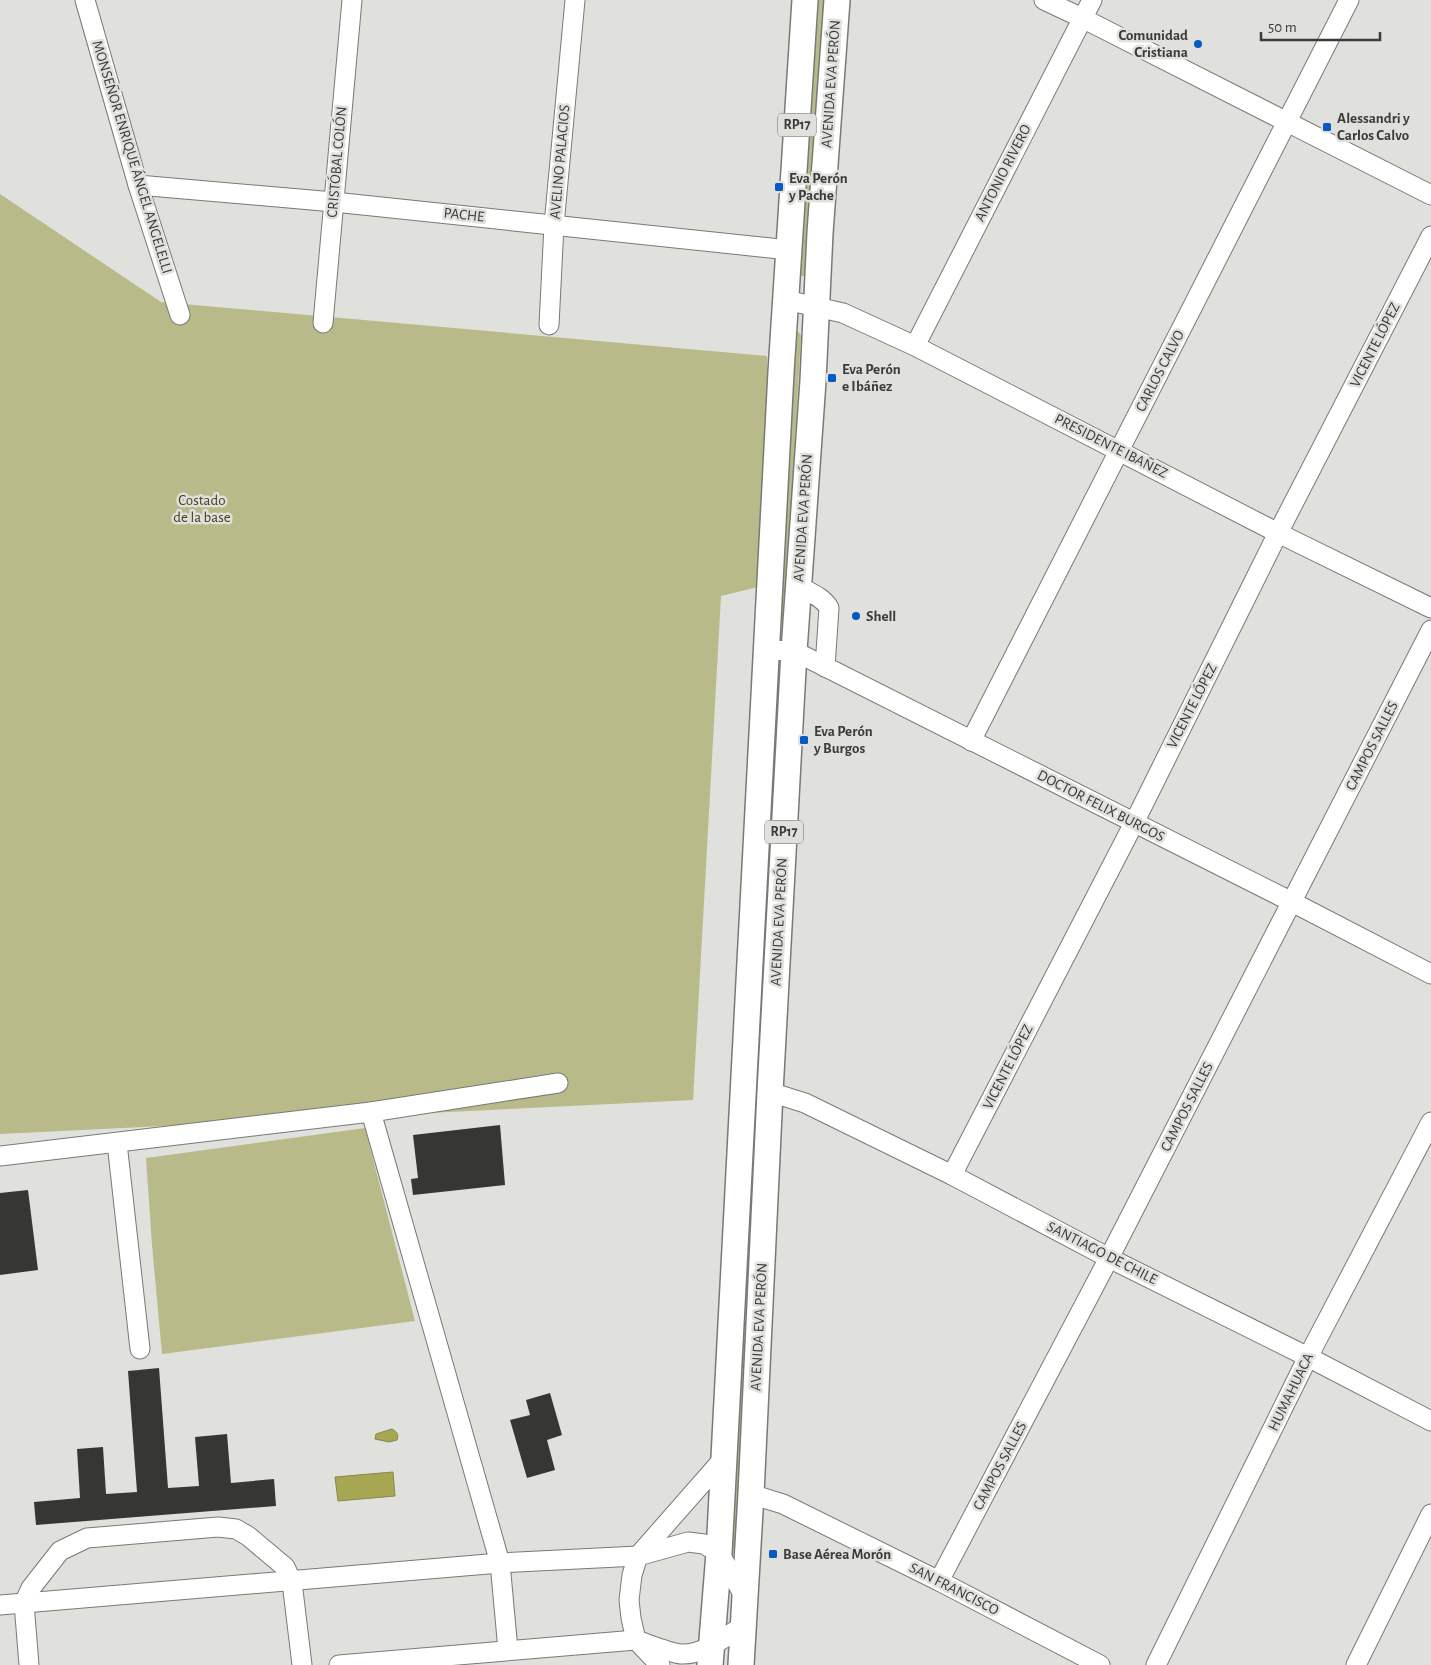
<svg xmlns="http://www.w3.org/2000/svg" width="1431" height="1665" viewBox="0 0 1431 1665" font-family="'Alegreya Sans',sans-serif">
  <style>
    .green { fill: #b9ba89 }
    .water { fill: #a7a753; stroke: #87874b }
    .building { fill: #363633 }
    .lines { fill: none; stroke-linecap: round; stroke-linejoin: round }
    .minor-casing { stroke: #797975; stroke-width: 21 }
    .major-casing { stroke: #797975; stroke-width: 28 }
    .minor { stroke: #fff; stroke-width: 19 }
    .major { stroke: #fff; stroke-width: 25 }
    .poi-dot { fill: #085ac3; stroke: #e0e0dc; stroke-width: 2 }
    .labels { text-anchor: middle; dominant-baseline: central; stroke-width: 5; stroke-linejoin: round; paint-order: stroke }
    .shield { fill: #e0e0dc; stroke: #6c6c6a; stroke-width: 1 }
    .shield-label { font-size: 14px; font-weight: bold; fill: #3b3b39 }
    .poi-label { font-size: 15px; font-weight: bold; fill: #3b3b39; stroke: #e0e0dc; text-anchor: start }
    .street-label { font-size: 15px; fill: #3b3b39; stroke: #e0e0dc }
    .park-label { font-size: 15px; fill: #41401c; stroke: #e0e0dc }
  </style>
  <rect width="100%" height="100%" fill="#e0e0dc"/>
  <!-- green -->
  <g class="green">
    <path d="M 819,0 L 824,0 L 805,276 L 798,276 Z"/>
    <path d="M 0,194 L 161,302 L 767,356 L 770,584 L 721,596 L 693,1100 L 0,1134 Z"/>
    <path d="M 795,332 L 799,332 L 801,336 L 785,620 L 781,620 L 793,336 Z"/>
    <path d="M 781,682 L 735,1551 L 730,1550 L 776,683 Z"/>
    <path d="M 365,1128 L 415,1321 L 162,1354 L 152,1245 L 146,1158 Z"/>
  </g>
  <!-- water -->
  <g class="water">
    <path d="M 392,1429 C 397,1432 399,1434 397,1440 L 389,1442 L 375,1439 L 376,1434 Z"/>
    <path d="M 393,1472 L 395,1496 L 338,1501 L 335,1477 Z"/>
  </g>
  <!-- building -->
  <g class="building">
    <path d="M 500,1125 L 505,1185 L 413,1195 L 411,1179 L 418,1178 L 413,1135 Z"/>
    <path d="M 28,1190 L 38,1270 L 0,1275 L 0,1193 Z"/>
    <path d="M 159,1368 L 168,1488 L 199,1486 L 195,1437 L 227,1434 L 231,1483 L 274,1479 L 276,1506 L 36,1525 L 34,1502 L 80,1498 L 77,1449 L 103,1447 L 106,1494 L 137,1492 L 128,1371 Z"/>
    <path d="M 550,1393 L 562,1435 L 547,1440 L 555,1470 L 527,1478 L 510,1420 L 530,1415 L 526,1400 Z"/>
  </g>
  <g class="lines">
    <defs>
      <g id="minor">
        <path d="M 85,0 L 138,185 L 180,315"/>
        <path d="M 1044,0 L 1082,18 L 1431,195"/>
        <path d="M 138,185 L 334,202 L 789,250"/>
        <path d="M 786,300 L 843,313 L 915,346 L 1278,533 L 1431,608"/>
        <path d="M 323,323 L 352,0"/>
        <path d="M 549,325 L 554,225 L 575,0"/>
        <path d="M 915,346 L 1092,0"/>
        <path d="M 798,586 C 809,592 823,597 829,608 L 825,667"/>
        <path d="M 767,650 L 794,651 L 1292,902 L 1431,974"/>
        <path d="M 971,741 L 1349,0"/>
        <path d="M 770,1092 L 805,1103 L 952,1175 L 1109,1258 L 1308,1357 L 1431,1421"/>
        <path d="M 371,1112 L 500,1563 L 508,1650"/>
        <path d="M 117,1143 L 140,1349"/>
        <path d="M 0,1156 L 371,1112 L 558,1083"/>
        <path d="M 952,1175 L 1134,823 L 1278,533 L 1431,236"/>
        <path d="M 751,1494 L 783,1504 L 939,1581 L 1100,1665"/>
        <path d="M 939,1581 L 1109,1258 L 1431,630"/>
        <path d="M 0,1605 L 500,1563 L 638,1556 L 688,1542 L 704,1544 L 719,1553 L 745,1597"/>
        <path d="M 29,1665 L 24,1603 L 31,1588 L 60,1551 L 87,1538 L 218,1527 L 236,1529 L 248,1536 L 285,1567 L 292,1582 L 302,1665"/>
        <path d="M 339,1665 L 636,1640 C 648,1644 670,1653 681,1654 C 704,1655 725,1637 744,1625"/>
        <path d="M 660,1665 L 636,1640 L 631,1618 L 629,1600 L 632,1575 L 638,1556 L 725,1457"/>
        <path d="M 1156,1665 L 1308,1357 L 1431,1122"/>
        <path d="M 1356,1665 L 1431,1514"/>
      </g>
      <g id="major">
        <path d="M 710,1665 L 719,1553 L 781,372 L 805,0"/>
        <path d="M 741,1665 L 751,1494 L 770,1092 L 794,651 L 813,381 L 820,233 L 837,0"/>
      </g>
    </defs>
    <!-- minor casing -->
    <use href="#minor" class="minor-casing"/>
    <!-- major casing -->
    <use href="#major" class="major-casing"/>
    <!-- minor -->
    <use href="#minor" class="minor"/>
    <!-- major -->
    <use href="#major" class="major"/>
  </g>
  <!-- markers -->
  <g class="poi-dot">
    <circle cx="1198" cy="44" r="5"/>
    <rect x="1322" y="122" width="10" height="10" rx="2.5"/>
    <rect x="774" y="182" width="10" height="10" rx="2.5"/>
    <rect x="827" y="373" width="10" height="10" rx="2.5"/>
    <circle cx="856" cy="616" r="5"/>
    <rect x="799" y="735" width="10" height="10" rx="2.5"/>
    <rect x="768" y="1549" width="10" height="10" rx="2.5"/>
  </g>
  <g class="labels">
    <!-- shield labels -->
    <g class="shield">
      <rect x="778" y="113.5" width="38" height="23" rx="4"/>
      <rect x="765" y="820.5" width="38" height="23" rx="4"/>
    </g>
    <g class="shield-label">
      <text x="797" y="125">RP17</text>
      <text x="784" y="832">RP17</text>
    </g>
    <!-- poi labels -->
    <g class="poi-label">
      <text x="1188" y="35" text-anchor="end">Comunidad<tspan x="1188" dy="17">Cristiana</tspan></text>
      <text x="1337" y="118">Alessandri y<tspan x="1337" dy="17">Carlos Calvo</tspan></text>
      <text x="789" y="178">Eva Perón<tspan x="789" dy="17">y Pache</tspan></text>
      <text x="842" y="369">Eva Perón<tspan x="842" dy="17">e Ibáñez</tspan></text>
      <text x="866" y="616">Shell</text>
      <text x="814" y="731">Eva Perón<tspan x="814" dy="17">y Burgos</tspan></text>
      <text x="783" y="1554">Base Aérea Morón</text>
    </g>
    <!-- street labels -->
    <g class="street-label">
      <text transform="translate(831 84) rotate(-86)">AVENIDA EVA PERÓN</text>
      <text transform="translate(132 157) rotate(73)">MONSEÑOR ENRIQUE ÁNGEL ANGELELLI</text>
      <text transform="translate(337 162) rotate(-85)">CRISTÓBAL COLÓN</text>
      <text transform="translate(560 162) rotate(-85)">AVELINO PALACIOS</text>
      <text transform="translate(1003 173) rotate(-63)">ANTONIO RIVERO</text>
      <text transform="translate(464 215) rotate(6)">PACHE</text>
      <text transform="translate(1375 345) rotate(-63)">VICENTE LÓPEZ</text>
      <text transform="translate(1160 371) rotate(-63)">CARLOS CALVO</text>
      <text transform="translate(1111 446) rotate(27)">PRESIDENTE IBAÑEZ</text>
      <text transform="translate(803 518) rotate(-86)">AVENIDA EVA PERÓN</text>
      <text transform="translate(1192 706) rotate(-63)">VICENTE LÓPEZ</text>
      <text transform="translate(1372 746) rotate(-63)">CAMPOS SALLES</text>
      <text transform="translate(1101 806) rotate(27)">DOCTOR FELIX BURGOS</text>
      <text transform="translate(779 922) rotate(-87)">AVENIDA EVA PERÓN</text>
      <text transform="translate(1008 1067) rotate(-63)">VICENTE LÓPEZ</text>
      <text transform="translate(1187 1107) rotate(-63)">CAMPOS SALLES</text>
      <text transform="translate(1102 1253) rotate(27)">SANTIAGO DE CHILE</text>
      <text transform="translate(759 1327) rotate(-87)">AVENIDA EVA PERÓN</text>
      <text transform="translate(1291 1392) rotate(-64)">HUMAHUACA</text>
      <text transform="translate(1000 1466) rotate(-62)">CAMPOS SALLES</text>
      <text transform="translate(954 1589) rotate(27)">SAN FRANCISCO</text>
    </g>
    <!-- park labels -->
    <g class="park-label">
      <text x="202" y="500">Costado<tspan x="202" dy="17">de la base</tspan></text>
    </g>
  </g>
  <!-- scale -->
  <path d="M1261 32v8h119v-8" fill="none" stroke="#3b3b39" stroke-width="2.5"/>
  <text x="1268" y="32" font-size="15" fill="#3b3b39" stroke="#e0e0dc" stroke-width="4" paint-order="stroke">50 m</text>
</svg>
